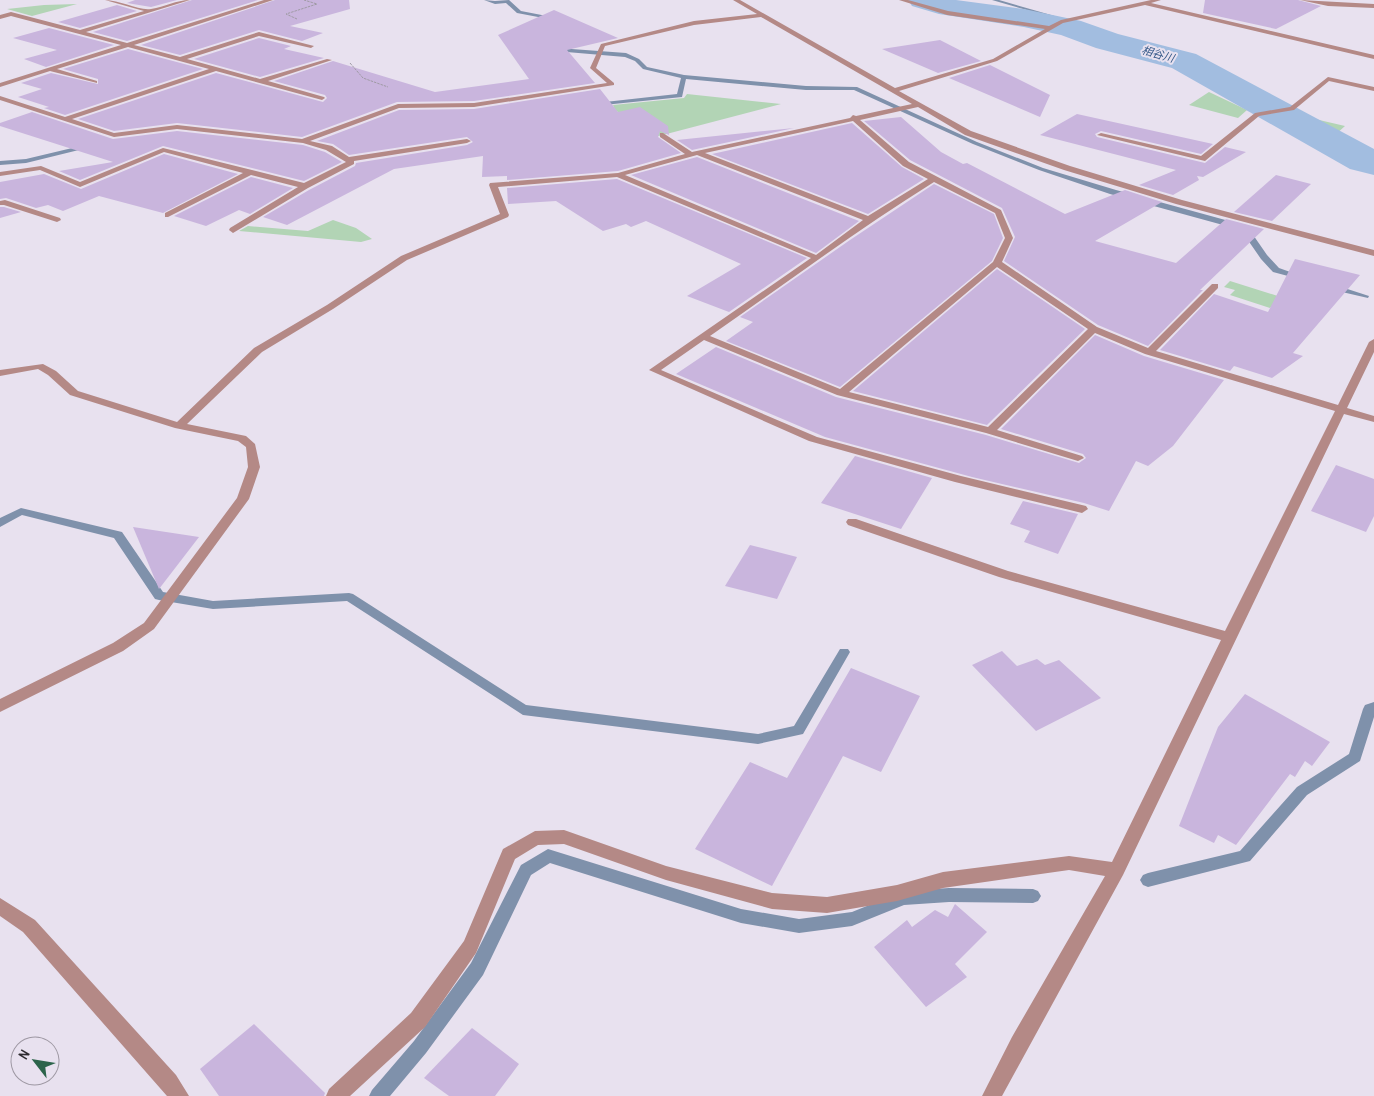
<svg xmlns="http://www.w3.org/2000/svg" width="1374" height="1096" viewBox="0 0 1374 1096" font-family="'Archivo Narrow','Noto Sans JP',sans-serif">
  <style>
    .green { fill: #b2d4b5 }
    .lines { fill: none; stroke-linecap: round; stroke-linejoin: round }
    .stream { fill: #7f91ab; fill-rule: evenodd }
    .river { fill: #a2bde0; fill-rule: evenodd }
    .building { fill: #c9b5dd }
    .path { stroke: #9f9aa4; stroke-width: 1; stroke-dasharray: 2.5 1; stroke-linecap: butt }
    .minor { fill: #b48986; fill-rule: evenodd }
    .labels { text-anchor: middle; dominant-baseline: central; stroke-width: 4; stroke-linejoin: round; paint-order: stroke }
    .far-water-label { font-size: 11px; font-style: italic; fill: #345888; stroke: #e8e1ef }
  </style>
  <rect width="100%" height="100%" fill="#e8e1ef"/>
  <!-- green -->
  <g class="green">
    <path d="M 77,4 L 32,16 L 7,9 L 44,5 Z"/>
    <path d="M 1209,92 L 1247,110 L 1238,118 L 1189,105 Z"/>
    <path d="M 687,94 L 781,104 L 655,137 L 615,110 L 613,105 L 684,98 Z"/>
    <path d="M 1302,116 L 1345,126 L 1335,135 Z"/>
    <path d="M 333,220 L 356,228 L 372,239 L 361,242 L 239,231 L 248,226 L 308,231 Z"/>
    <path d="M 1230,281 L 1281,297 L 1270,308 L 1230,295 L 1235,290 L 1224,287 Z"/>
  </g>
  <g class="lines">
    <!-- stream -->
    <g class="stream">
      <path d="M 484,0 L 495,1 L 509,0 L 521,11 L 557,18 L 554,20 L 517,13 L 506,3 L 495,4 Z"/>
      <path d="M 992,0 L 999,0 L 1058,17 L 1048,24 L 1044,24 L 1044,22 L 1051,17 Z"/>
      <path d="M 555,44 L 558,48 L 626,53 L 639,59 L 647,67 L 684,75 L 806,86 L 857,87 L 977,142 L 1043,168 L 1116,190 L 1229,221 L 1249,229 L 1267,255 L 1279,268 L 1307,278 L 1303,280 L 1273,272 L 1261,259 L 1243,233 L 1223,225 L 1110,194 L 1039,170 L 973,144 L 854,90 L 806,90 L 686,79 L 682,97 L 594,106 L 594,104 L 596,103 L 677,94 L 681,78 L 643,69 L 635,61 L 625,57 L 555,51 L 552,49 L 552,46 Z"/>
      <path d="M 89,144 L 91,145 L 91,147 L 26,163 L 0,165 L 0,161 L 26,159 Z"/>
      <path d="M 1329,285 L 1335,285 L 1369,296 L 1368,298 L 1329,289 Z"/>
      <path d="M 21,508 L 122,532 L 163,592 L 213,601 L 349,593 L 353,594 L 526,705 L 758,734 L 794,726 L 840,649 L 848,649 L 850,652 L 803,734 L 758,744 L 523,715 L 347,601 L 213,609 L 159,600 L 155,599 L 114,538 L 22,515 L 0,527 L 0,518 Z"/>
      <path d="M 1374,702 L 1374,717 L 1360,761 L 1307,795 L 1250,861 L 1148,887 L 1143,885 L 1140,880 L 1143,875 L 1148,873 L 1240,851 L 1297,787 L 1349,754 L 1363,709 L 1365,705 Z"/>
      <path d="M 548,849 L 741,909 L 799,919 L 852,912 L 904,891 L 949,888 L 1033,889 L 1038,891 L 1041,896 L 1038,901 L 1033,903 L 949,902 L 904,905 L 852,926 L 799,933 L 741,923 L 550,863 L 531,875 L 483,975 L 426,1053 L 390,1096 L 369,1096 L 372,1090 L 414,1041 L 471,963 L 521,865 Z"/>
    </g>
    <!-- river -->
    <path class="river" d="M 908,0 L 956,0 L 1024,9 L 1081,21 L 1118,34 L 1196,54 L 1374,149 L 1374,175 L 1350,169 L 1172,68 L 1096,48 L 1061,35 L 1024,27 L 939,14 L 912,6 Z"/>
  </g>
  <!-- building -->
  <g class="building">
    <path d="M 135,0 L 177,0 L 151,7 L 127,3 Z"/>
    <path d="M 192,0 L 258,0 L 127,41 L 93,32 Z"/>
    <path d="M 275,0 L 349,0 L 350,9 L 290,26 L 323,33 L 302,41 L 259,30 L 180,55 L 141,45 Z"/>
    <path d="M 1205,0 L 1298,0 L 1321,6 L 1276,29 L 1203,13 Z"/>
    <path d="M 117,5 L 137,11 L 80,28 L 58,22 Z"/>
    <path d="M 554,10 L 618,38 L 567,50 L 595,83 L 474,101 L 397,102 L 302,137 L 177,123 L 114,131 L 78,119 L 216,73 L 323,102 L 327,98 L 325,95 L 274,81 L 333,61 L 435,92 L 529,79 L 498,35 Z"/>
    <path d="M 49,28 L 114,45 L 46,67 L 24,59 L 57,50 L 13,38 Z"/>
    <path d="M 259,38 L 291,46 L 284,49 L 324,58 L 260,77 L 194,59 Z"/>
    <path d="M 940,40 L 981,61 L 938,73 L 882,49 Z"/>
    <path d="M 128,49 L 203,69 L 65,115 L 44,108 L 49,107 L 18,97 L 42,89 L 21,83 L 51,73 L 98,84 L 98,79 L 63,69 Z"/>
    <path d="M 990,65 L 1050,95 L 1040,117 L 949,78 Z"/>
    <path d="M 600,89 L 618,112 L 640,107 L 668,126 L 669,135 L 660,131 L 658,137 L 681,153 L 618,171 L 507,180 L 507,176 L 482,177 L 483,156 L 394,169 L 287,225 L 263,217 L 309,190 L 355,166 L 356,163 L 467,145 L 473,142 L 467,137 L 349,155 L 333,144 L 317,141 L 399,110 L 474,109 Z"/>
    <path d="M 32,112 L 113,139 L 177,131 L 303,145 L 325,152 L 342,162 L 304,181 L 163,146 L 80,180 L 59,171 L 113,162 L 0,126 L 0,123 Z"/>
    <path d="M 1077,114 L 1213,144 L 1201,154 L 1101,131 L 1095,134 L 1097,137 L 1205,163 L 1225,147 L 1246,152 L 1203,177 L 1197,176 L 1199,180 L 1173,195 L 1139,185 L 1176,170 L 1040,135 Z"/>
    <path d="M 901,117 L 941,152 L 963,164 L 967,163 L 1065,214 L 1125,190 L 1162,202 L 1095,241 L 1176,263 L 1226,219 L 1264,229 L 1200,290 L 1203,290 L 1148,346 L 1098,325 L 1004,261 L 1015,237 L 1002,208 L 910,160 L 864,121 Z"/>
    <path d="M 852,123 L 902,167 L 924,179 L 868,214 L 712,154 Z"/>
    <path d="M 794,128 L 692,150 L 677,140 Z"/>
    <path d="M 164,154 L 238,174 L 163,213 L 99,196 L 63,211 L 48,205 L 36,208 L 6,198 L 0,199 L 0,182 L 44,174 L 81,189 Z"/>
    <path d="M 697,157 L 859,221 L 816,253 L 631,175 Z"/>
    <path d="M 1276,175 L 1311,184 L 1272,221 L 1234,212 Z"/>
    <path d="M 251,177 L 293,188 L 250,214 L 239,210 L 206,226 L 174,216 Z"/>
    <path d="M 617,179 L 807,258 L 729,312 L 687,296 L 741,264 L 646,221 L 631,227 L 626,224 L 603,231 L 556,201 L 508,204 L 507,188 Z"/>
    <path d="M 934,184 L 994,214 L 1003,238 L 992,261 L 840,387 L 726,341 L 753,322 L 740,317 L 850,240 Z"/>
    <path d="M 0,207 L 4,207 L 21,212 L 0,218 Z"/>
    <path d="M 1295,259 L 1360,275 L 1293,353 L 1303,356 L 1272,378 L 1234,366 L 1230,371 L 1160,350 L 1214,294 L 1268,312 Z"/>
    <path d="M 997,269 L 1085,329 L 987,425 L 853,391 Z"/>
    <path d="M 1095,335 L 1144,356 L 1224,380 L 1173,446 L 1148,466 L 1136,461 L 1109,511 L 1084,503 L 972,477 L 825,437 L 676,374 L 716,347 L 836,397 L 986,435 L 1079,463 L 1086,458 L 1083,454 L 1001,429 Z"/>
    <path d="M 855,456 L 932,478 L 901,529 L 821,503 Z"/>
    <path d="M 1336,465 L 1374,479 L 1374,516 L 1366,532 L 1311,511 Z"/>
    <path d="M 1023,501 L 1078,514 L 1058,554 L 1024,542 L 1030,531 L 1010,524 Z"/>
    <path d="M 133,527 L 199,537 L 159,589 Z"/>
    <path d="M 750,545 L 797,557 L 777,599 L 725,586 Z"/>
    <path d="M 1002,651 L 1017,666 L 1037,659 L 1045,665 L 1059,660 L 1101,698 L 1036,731 L 972,665 Z"/>
    <path d="M 851,668 L 920,696 L 881,772 L 843,756 L 772,886 L 695,849 L 750,762 L 787,778 Z"/>
    <path d="M 1245,694 L 1330,742 L 1312,766 L 1305,761 L 1295,777 L 1290,774 L 1236,845 L 1218,835 L 1214,843 L 1179,826 L 1218,727 Z"/>
    <path d="M 955,904 L 987,932 L 955,964 L 967,977 L 926,1007 L 874,947 L 907,920 L 912,927 L 935,910 L 948,917 Z"/>
    <path d="M 254,1024 L 325,1093 L 324,1096 L 219,1096 L 200,1069 Z"/>
    <path d="M 472,1028 L 519,1064 L 495,1096 L 449,1096 L 424,1078 Z"/>
  </g>
  <g class="lines">
    <!-- path -->
    <g class="path">
      <path d="M 297,19 L 286,14 L 317,4 L 304,0"/>
      <path d="M 350,63 L 363,78 L 388,87"/>
    </g>
    <!-- minor -->
    <g class="minor">
      <path d="M 105,0 C 120,0 139,11 151,9 C 165,7 176,0 190,0 L 86,32 L 127,43 L 264,0 L 273,0 L 134,45 L 180,57 L 259,32 L 314,46 L 311,48 L 259,36 L 187,59 L 260,79 L 327,59 L 332,60 L 268,81 L 324,97 L 325,98 L 322,100 L 216,71 L 72,119 L 114,133 L 177,125 L 302,139 L 398,104 L 474,103 L 607,83 L 590,68 L 601,44 L 694,21 L 757,14 L 733,0 L 740,0 L 895,88 L 993,59 L 1045,29 L 947,15 L 899,0 L 908,0 L 948,11 L 1049,26 L 1061,20 L 1151,0 L 1161,0 L 1151,3 L 1374,55 L 1374,59 L 1145,5 L 1063,23 L 997,61 L 899,91 L 971,131 L 1070,166 L 1182,200 L 1374,250 L 1374,256 L 1176,204 L 1064,170 L 965,135 L 918,107 L 860,120 L 909,162 L 1001,210 L 1013,238 L 1002,262 L 1097,327 L 1148,348 L 1212,284 L 1218,284 L 1218,288 L 1156,351 L 1338,405 L 1369,342 L 1374,339 L 1374,352 L 1347,408 L 1374,416 L 1374,422 L 1344,414 L 1123,875 L 1002,1096 L 982,1096 L 1012,1037 L 1105,876 L 1069,870 L 943,888 L 897,901 L 827,913 L 772,909 L 666,880 L 564,844 L 538,845 L 515,859 L 476,953 L 425,1027 L 350,1096 L 326,1096 L 329,1089 L 411,1013 L 464,941 L 503,849 L 535,831 L 564,830 L 666,866 L 772,893 L 827,897 L 897,885 L 943,872 L 1069,856 L 1112,862 L 1221,640 L 999,577 L 848,525 L 846,522 L 848,519 L 856,519 L 1008,571 L 1225,631 L 1335,411 L 1145,354 L 1095,333 L 997,430 L 1082,456 L 1084,458 L 1078,461 L 986,433 L 837,395 L 704,340 L 661,370 L 817,437 L 961,476 L 1086,506 L 1088,509 L 1082,513 L 955,482 L 809,441 L 649,370 L 811,258 L 617,177 L 498,187 L 509,215 L 508,217 L 407,260 L 333,309 L 262,352 L 187,424 L 246,436 L 255,444 L 260,467 L 249,499 L 154,629 L 123,651 L 0,712 L 0,699 L 113,643 L 144,623 L 237,498 L 248,467 L 246,447 L 238,441 L 175,428 L 70,395 L 48,375 L 38,369 L 0,376 L 0,370 L 43,364 L 56,371 L 78,391 L 177,422 L 254,348 L 327,305 L 401,256 L 500,214 L 489,185 L 490,183 L 618,173 L 685,154 L 660,137 L 660,133 L 663,133 L 692,152 L 850,118 L 853,115 L 856,116 L 912,104 L 761,17 L 694,25 L 605,46 L 596,68 L 614,83 L 614,85 L 474,107 L 399,108 L 310,141 L 332,146 L 349,157 L 467,139 L 471,141 L 467,143 L 354,161 L 354,164 L 308,188 L 233,233 L 229,230 L 230,228 L 298,187 L 251,175 L 168,217 L 165,217 L 165,213 L 243,173 L 164,152 L 80,187 L 40,170 L 0,176 L 0,172 L 41,166 L 80,182 L 163,148 L 304,183 L 346,162 L 326,150 L 303,143 L 177,129 L 114,137 L 0,100 L 0,96 L 65,117 L 209,69 L 128,47 L 57,69 L 97,81 L 97,83 L 50,71 L 0,87 L 0,83 L 121,45 L 11,16 L 0,19 L 0,15 L 11,12 L 80,30 L 144,11 ZM 853,121 L 903,166 L 928,179 L 868,216 L 705,153 ZM 697,155 L 863,220 L 816,255 L 625,175 ZM 934,182 L 995,213 L 1005,238 L 993,262 L 840,389 L 710,336 C 785,284 857,230 934,182 ZM 997,267 L 1088,329 L 988,427 L 849,392 Z"/>
      <path d="M 1300,0 L 1374,4 L 1374,8 L 1328,6 Z"/>
      <path d="M 1328,77 L 1374,87 L 1374,91 L 1329,81 L 1294,110 L 1259,116 L 1205,161 L 1097,135 L 1101,133 L 1201,156 L 1255,113 L 1290,107 Z"/>
      <path d="M 5,200 L 60,218 L 61,220 L 57,222 L 4,205 L 0,205 L 0,201 Z"/>
      <path d="M 0,898 L 35,920 L 176,1075 L 189,1096 L 167,1096 L 23,932 L 0,916 Z"/>
    </g>
  </g>
  <g class="labels">
    <!-- far-water labels -->
    <g class="far-water-label">
      <text transform="translate(1158 54) rotate(16)">相谷川</text>
    </g>
  </g>
  <!-- north arrow -->
  <g transform="translate(35 1061) rotate(301)"><circle r="24" fill="#e8e1ef" stroke="#9e98a3"/>
  <path d="M0-4L9 19L0 12L-9 19Z" fill="#2c644b"/>
  <text y="-8" font-size="14" font-weight="bold" text-anchor="middle" fill="#2e2b30">N</text>
  </g>
</svg>
